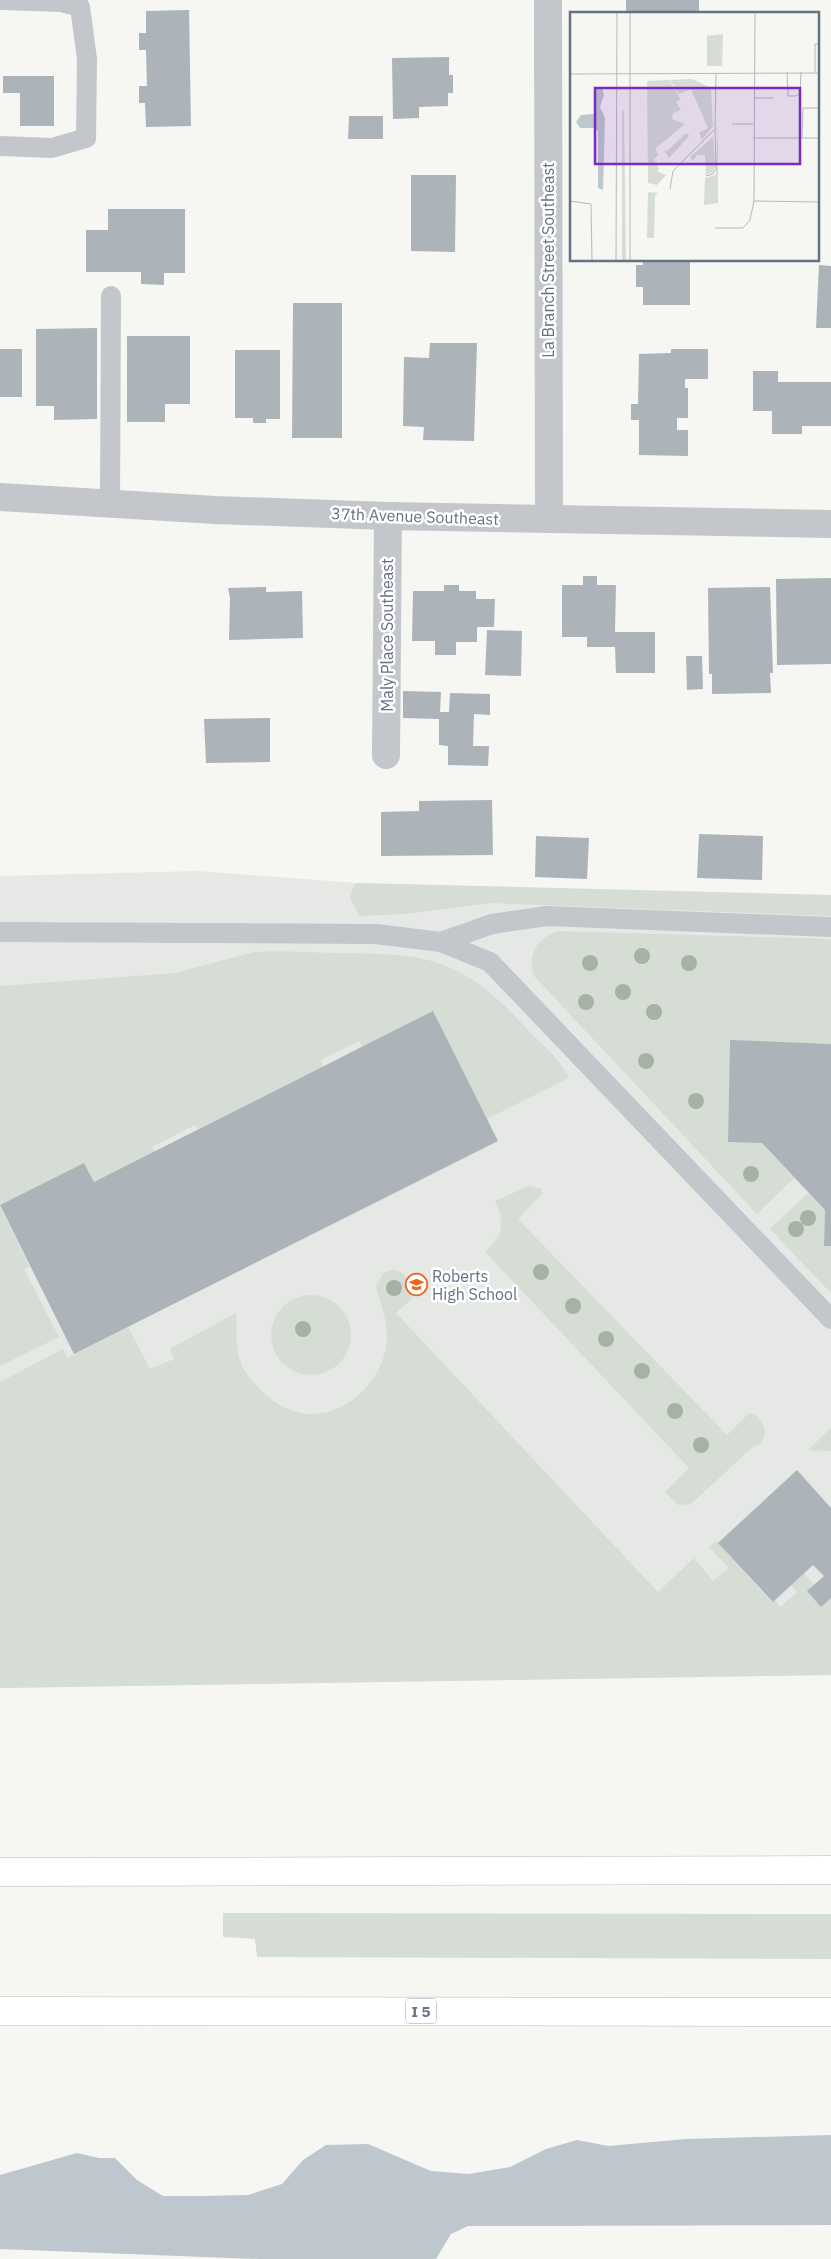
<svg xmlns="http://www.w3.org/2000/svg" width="831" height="2259" viewBox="0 0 831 2259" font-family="'IBM Plex Sans',sans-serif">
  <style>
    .built { fill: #e6e8e6 }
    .green { fill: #d6ddd4 }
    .water { fill: #bec7cd }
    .building { fill: #acb3b9 }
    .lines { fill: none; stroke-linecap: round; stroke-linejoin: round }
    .highway-casing { stroke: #b6b8bc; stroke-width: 29 }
    .lane { stroke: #c3c6ca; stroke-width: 20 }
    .street { stroke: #c3c6ca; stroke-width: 28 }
    .highway { stroke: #fff; stroke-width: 28 }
    .tree { fill: #a6b2a4 }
    .labels { text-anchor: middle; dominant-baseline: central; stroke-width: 5; stroke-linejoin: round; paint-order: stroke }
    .shield { fill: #fff; stroke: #929ca9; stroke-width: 1 }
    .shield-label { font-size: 15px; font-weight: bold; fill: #647284 }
    .street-label { font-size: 16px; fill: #647284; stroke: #fff }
    .poi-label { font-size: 16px; fill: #647284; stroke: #fff; text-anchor: start }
    .inset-road { fill: none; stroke: #b3b9c0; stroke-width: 1 }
    .view { fill: #7b2cbf; fill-opacity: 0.15; stroke: #7b2cbf; stroke-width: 2.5 }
    .inset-edge { fill: none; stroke: #647284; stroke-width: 2.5 }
  </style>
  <rect width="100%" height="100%" fill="#f6f6f3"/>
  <!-- built -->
  <path class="built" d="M 198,871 L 357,883 L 831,896 L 831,1675 L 0,1688 L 0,876 Z"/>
  <!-- green -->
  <g class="green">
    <path d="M 357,883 L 831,895 L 831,916 L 490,903 L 405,914 L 360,916 L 350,899 L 352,890 Z"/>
    <path d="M 558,931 L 831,939 L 831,1044 L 730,1041 L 728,1142 L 762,1143 L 794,1178 L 757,1214 L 534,976 C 527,954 537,938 558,931 Z"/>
    <path d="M 254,952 C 280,951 307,952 334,953 C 376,954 422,951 461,973 C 487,987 507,1007 527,1029 C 541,1044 561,1060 569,1078 L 487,1119 L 433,1011 L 363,1047 L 359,1041 L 321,1060 L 323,1066 L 198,1129 L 195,1125 L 152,1147 L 155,1152 L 94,1182 L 84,1163 L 0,1205 L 0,986 L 175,973 Z"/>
    <path d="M 529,1186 L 541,1189 L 542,1194 L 518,1219 L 727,1435 L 748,1414 L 753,1413 C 763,1421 770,1434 759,1445 L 755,1445 L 691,1504 L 678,1505 L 665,1492 L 689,1468 L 485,1252 C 504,1234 505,1224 495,1201 Z"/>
    <path d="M 808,1193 L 825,1210 L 824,1246 L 831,1246 L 831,1293 L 770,1229 Z"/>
    <path d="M 0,1207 L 29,1266 L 24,1269 L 59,1337 L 0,1366 Z"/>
    <path d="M 391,1270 C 399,1270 403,1273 408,1279 C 424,1295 407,1301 396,1313 L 658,1592 L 694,1558 L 713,1581 L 729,1568 L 709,1547 L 716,1541 L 772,1602 L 775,1600 L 780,1607 L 797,1592 L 791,1585 L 804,1573 L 814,1585 L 807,1591 L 821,1607 L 831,1598 L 831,1675 L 0,1688 L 0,1382 L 63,1349 L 67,1358 L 128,1327 L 150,1369 L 174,1359 L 170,1349 L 236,1313 C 237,1331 235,1348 242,1366 C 246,1375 254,1383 261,1390 C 270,1399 283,1409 296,1412 C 340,1423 382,1385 387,1342 C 389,1324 380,1304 376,1286 L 383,1273 Z"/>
    <circle cx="311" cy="1335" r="40"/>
    <path d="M 831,1428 L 831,1451 L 808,1450 Z"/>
    <path d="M 223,1913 L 831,1914 L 831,1959 L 257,1957 L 255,1939 L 223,1937 Z"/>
  </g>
  <!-- water -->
  <path class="water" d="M 831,2135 L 831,2225 L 468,2226 L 451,2234 L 436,2259 L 259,2259 L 0,2249 L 0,2175 L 77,2153 L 99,2158 L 115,2158 L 137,2180 L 163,2196 L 203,2196 L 248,2195 L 282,2184 L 303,2160 L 326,2145 L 368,2144 L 431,2171 L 469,2174 L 510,2167 L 546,2149 L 577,2140 L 608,2146 L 686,2139 Z"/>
  <!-- building -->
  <g class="building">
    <rect x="626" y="0" width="73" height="14"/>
    <path d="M 189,10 L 191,126 L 146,127 L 145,103 L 139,103 L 139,86 L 147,86 L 146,50 L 139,50 L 139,33 L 146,33 L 146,11 Z"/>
    <path d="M 449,57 L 449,75 L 453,75 L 453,93 L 448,93 L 448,106 L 419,107 L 419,118 L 393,119 L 392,58 Z"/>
    <path d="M 3,76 L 54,76 L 54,126 L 20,126 L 20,93 L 3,93 Z"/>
    <path d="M 349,116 L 383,116 L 383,139 L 348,139 Z"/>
    <path d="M 411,175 L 456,175 L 455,252 L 411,251 Z"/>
    <path d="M 108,209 L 185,209 L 185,273 L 164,273 L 164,285 L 141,284 L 141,272 L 86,272 L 86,230 L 108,230 Z"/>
    <path d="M 643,260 L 690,260 L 690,305 L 643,305 L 643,287 L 636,287 L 636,265 L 643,265 Z"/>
    <path d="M 819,265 L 831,266 L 831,328 L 816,328 Z"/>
    <path d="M 293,303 L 342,303 L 342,438 L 292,438 Z"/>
    <path d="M 97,328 L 97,419 L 54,420 L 54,406 L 36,406 L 36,329 Z"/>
    <path d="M 127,336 L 190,336 L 190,404 L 165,404 L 165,422 L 127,422 Z"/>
    <path d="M 430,343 L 477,343 L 474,441 L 423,440 L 424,427 L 403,426 L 404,357 L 429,358 Z"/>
    <rect x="0" y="349" width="22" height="48"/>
    <path d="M 671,349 L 708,349 L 708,379 L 685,379 L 685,388 L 688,388 L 688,418 L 677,418 L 677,430 L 688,430 L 688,456 L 639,455 L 639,420 L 631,420 L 631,404 L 638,404 L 639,354 L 671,353 Z"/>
    <path d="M 235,350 L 280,350 L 280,419 L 266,419 L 266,423 L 253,423 L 253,418 L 235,418 Z"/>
    <path d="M 753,371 L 778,371 L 778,382 L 831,382 L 831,426 L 802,426 L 802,434 L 772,434 L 772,411 L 753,411 Z"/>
    <path d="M 583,576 L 597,576 L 597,585 L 616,585 L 615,632 L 655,632 L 655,673 L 616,673 L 615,647 L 587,647 L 587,637 L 562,637 L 562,585 L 583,585 Z"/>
    <path d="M 831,578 L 831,664 L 777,665 L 776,579 Z"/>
    <path d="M 444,585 L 459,585 L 459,591 L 476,591 L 476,599 L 495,599 L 494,627 L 477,627 L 477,642 L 456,642 L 456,655 L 435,655 L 435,641 L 412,641 L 413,591 L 444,591 Z"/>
    <path d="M 266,587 L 266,592 L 302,591 L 303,638 L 229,640 L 230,598 L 228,588 Z"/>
    <path d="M 770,587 L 773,673 L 770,673 L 771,693 L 712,694 L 712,674 L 709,674 L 708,588 Z"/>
    <path d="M 487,630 L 522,631 L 521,676 L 485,675 Z"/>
    <path d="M 686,656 L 702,656 L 703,689 L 687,690 Z"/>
    <path d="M 403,691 L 441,692 L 440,712 L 449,712 L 450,693 L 490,694 L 490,715 L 474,714 L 473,746 L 489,746 L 488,766 L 448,765 L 448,746 L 439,745 L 439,719 L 403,718 Z"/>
    <path d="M 270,718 L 270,762 L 206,763 L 204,719 Z"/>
    <path d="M 492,800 L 493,855 L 381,856 L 381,812 L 419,811 L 419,801 Z"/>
    <path d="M 699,834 L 763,836 L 762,880 L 697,878 Z"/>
    <path d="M 536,836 L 589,838 L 587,879 L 535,877 Z"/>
    <path d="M 433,1011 L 498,1141 L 74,1354 L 0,1205 L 84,1163 L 94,1182 Z"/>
    <path d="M 730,1040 L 831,1044 L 831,1246 L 824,1246 L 825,1210 L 762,1143 L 728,1142 Z"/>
    <path d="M 797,1470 L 831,1508 L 831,1598 L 821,1607 L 807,1591 L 824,1576 L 813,1565 L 773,1602 L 718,1543 Z"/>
  </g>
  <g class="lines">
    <defs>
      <g id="highway">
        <path d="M 0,1872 L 831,1870"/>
        <path d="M 0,2011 L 831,2012"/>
      </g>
    </defs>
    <!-- highway casing -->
    <use href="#highway" class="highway-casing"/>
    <!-- lane -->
    <g class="lane">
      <path d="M 0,146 L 52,148 L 86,138 L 87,59 L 80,7 L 62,2 L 2,0"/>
      <path d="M 110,503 L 111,296"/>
      <path d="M 0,932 L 376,934 L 441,942 L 490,962 L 831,1319"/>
      <path d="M 441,942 L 492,924 L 547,916 L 831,927"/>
    </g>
    <!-- street -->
    <g class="street">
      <path d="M 548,0 L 549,519"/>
      <path d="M 0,497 L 215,510 L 388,516 L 831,524"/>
      <path d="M 386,755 L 388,516"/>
    </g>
    <!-- highway -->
    <use href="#highway" class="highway"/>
  </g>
  <!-- trees -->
  <g class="tree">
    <circle cx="642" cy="956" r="8"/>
    <circle cx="590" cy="963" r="8"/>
    <circle cx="689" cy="963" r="8"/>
    <circle cx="623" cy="992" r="8"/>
    <circle cx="586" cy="1002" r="8"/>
    <circle cx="654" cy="1012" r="8"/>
    <circle cx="646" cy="1061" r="8"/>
    <circle cx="696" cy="1101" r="8"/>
    <circle cx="751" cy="1174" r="8"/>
    <circle cx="808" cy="1218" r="8"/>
    <circle cx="796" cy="1229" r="8"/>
    <circle cx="541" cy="1272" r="8"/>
    <circle cx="394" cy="1288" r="8"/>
    <circle cx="573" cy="1306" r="8"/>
    <circle cx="303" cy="1329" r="8"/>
    <circle cx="606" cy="1339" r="8"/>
    <circle cx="642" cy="1371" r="8"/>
    <circle cx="675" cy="1411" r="8"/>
    <circle cx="701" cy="1445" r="8"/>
  </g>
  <!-- icons -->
  <defs>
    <symbol id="school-ring" viewBox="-11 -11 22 22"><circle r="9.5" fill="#fff" stroke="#e76822" stroke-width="1.5"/><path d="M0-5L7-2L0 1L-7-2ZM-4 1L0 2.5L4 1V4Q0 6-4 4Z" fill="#e76822"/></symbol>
  </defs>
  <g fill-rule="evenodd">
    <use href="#school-ring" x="404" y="1272" width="25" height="25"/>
  </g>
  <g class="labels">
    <!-- shield labels -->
    <rect class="shield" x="406" y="1998.5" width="30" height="25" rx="4"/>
    <g class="shield-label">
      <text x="421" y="2011">I 5</text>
    </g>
    <!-- street labels -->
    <g class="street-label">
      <text transform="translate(548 260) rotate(-90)">La Branch Street Southeast</text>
      <text transform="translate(415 516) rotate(2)">37th Avenue Southeast</text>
      <text transform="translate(387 635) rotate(-90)">Maly Place Southeast</text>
    </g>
    <!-- poi labels -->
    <g class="poi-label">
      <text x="432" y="1276">Roberts<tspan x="432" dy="18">High School</tspan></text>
    </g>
  </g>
  <!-- overview -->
  <g transform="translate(570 12)">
    <rect width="249" height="249" fill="#f6f6f3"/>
    <path d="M 153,22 L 152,54 L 137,54 L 137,24 ZM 122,67 L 141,76 L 143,114 L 132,128 L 129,121 L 138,116 L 121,77 L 109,82 L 100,68 ZM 99,68 L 108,82 L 110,88 L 106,90 L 111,98 L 103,101 L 102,107 L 115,112 L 86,136 L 87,142 L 90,141 L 84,147 L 89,157 L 87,159 L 96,163 L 87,173 L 78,171 L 77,72 L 78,69 ZM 54,97 L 56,249 L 52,249 L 52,100 ZM 148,108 L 148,191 L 134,193 L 135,166 L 146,163 ZM 116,121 L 122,126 L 119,124 L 99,146 L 94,138 L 97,139 ZM 143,125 L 145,155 L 143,160 L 136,163 L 135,143 L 127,143 L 123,149 L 120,145 ZM 78,180 L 88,181 L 85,183 L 84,226 L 77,226 Z" fill="#d6ddd4"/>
    <path d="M 26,75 L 32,75 L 34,83 L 30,95 L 35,106 L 33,178 L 28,176 L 28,119 L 24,116 L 10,116 L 6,110 L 11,103 L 24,102 Z" fill="#bec7cd"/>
    <path class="inset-road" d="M 60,0 L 60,249M 217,60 L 218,84 L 225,84 L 230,82 L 231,60M 245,60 L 245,32 L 249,32M 0,62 L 249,61M 185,86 L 203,86M 162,112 L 183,112M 183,126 L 249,126M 232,126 L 233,96 L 249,96M 136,164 L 143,162 L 146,157 L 145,117M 100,177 L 103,159 L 145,117 L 146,61M 0,189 L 21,192 L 22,249M 184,189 L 185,0M 184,189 L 249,190M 145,216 L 173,216 L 180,208 L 184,189M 46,249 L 47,0"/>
    <path class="view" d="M 25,76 L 230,76 L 230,152 L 25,152 Z"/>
    <rect width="249" height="249" class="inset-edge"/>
  </g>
</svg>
